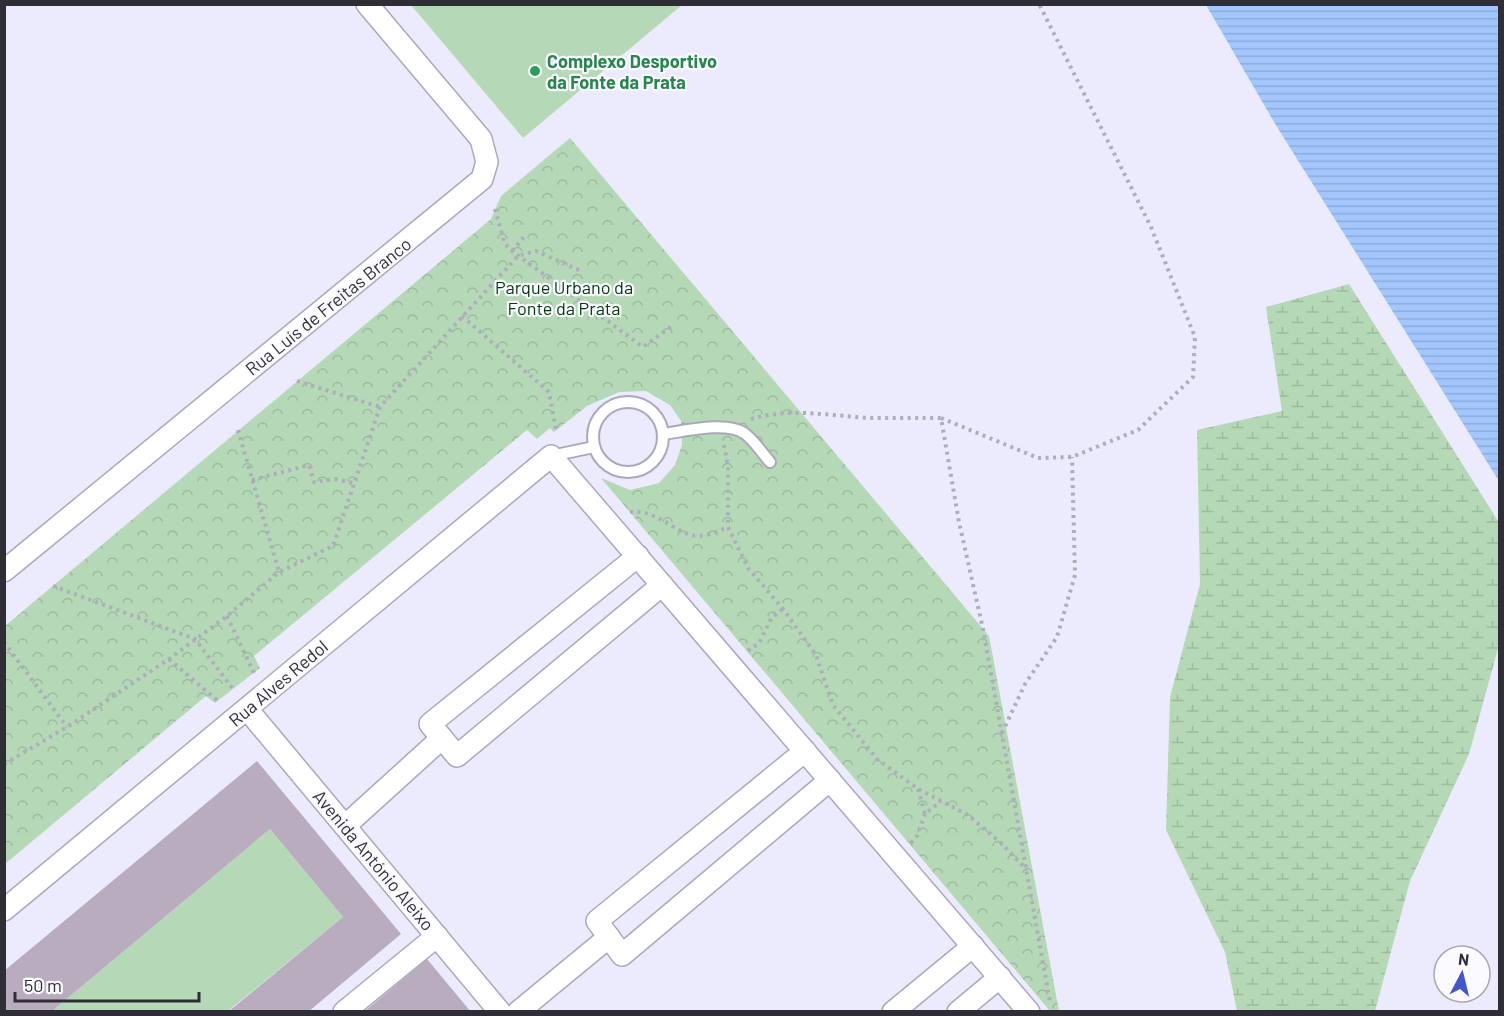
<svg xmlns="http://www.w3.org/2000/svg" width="1504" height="1016" viewBox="0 0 1504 1016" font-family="Barlow,sans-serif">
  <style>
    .wetland { fill: url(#wetland-marsh) }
    .park { fill: url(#park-crowns) }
    .garden { fill: #b5d9b6 }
    .water { fill: url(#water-rules) }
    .building { fill: #baacbf }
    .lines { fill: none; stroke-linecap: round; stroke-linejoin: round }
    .lane-casing { stroke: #aaa8bd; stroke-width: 14 }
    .street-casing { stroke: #aaa8bd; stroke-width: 24 }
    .path { stroke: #aeadbc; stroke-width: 4; stroke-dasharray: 3 4.5; stroke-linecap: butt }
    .lane { stroke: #fff; stroke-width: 10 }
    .street { stroke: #fff; stroke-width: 21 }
    .leisure-dot { fill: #2e9e5b; stroke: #fafaff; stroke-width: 2 }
    .labels { text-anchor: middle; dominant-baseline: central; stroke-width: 4.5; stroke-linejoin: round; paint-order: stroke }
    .leisure-label { font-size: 18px; font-weight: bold; fill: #27864d; stroke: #fafaff; text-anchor: start }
    .park-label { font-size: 18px; fill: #003a0c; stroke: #fafaff }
    .street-label { font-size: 18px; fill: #2f2e37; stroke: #fafaff }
  </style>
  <defs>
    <pattern id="wetland-marsh" width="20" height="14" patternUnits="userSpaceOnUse" patternTransform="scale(1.5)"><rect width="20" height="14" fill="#b5d9b6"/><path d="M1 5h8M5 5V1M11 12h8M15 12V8" fill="none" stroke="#9cbb9d"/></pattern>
    <pattern id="park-crowns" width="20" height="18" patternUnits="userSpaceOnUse" patternTransform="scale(1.5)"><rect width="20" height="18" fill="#b5d9b6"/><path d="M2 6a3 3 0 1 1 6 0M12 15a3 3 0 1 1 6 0" fill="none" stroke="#9cbb9d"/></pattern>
    <pattern id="water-rules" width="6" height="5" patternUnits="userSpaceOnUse" patternTransform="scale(1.5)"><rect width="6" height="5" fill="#a3c7fd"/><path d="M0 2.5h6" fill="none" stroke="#8dabd9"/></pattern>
  </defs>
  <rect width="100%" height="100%" fill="#ecebfd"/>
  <!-- wetland -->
  <path class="wetland" d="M 1349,284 L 1500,524 L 1499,645 L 1469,754 L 1410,881 L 1375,1011 L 1237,1011 L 1225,952 L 1166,830 L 1170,697 L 1200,584 L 1197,430 L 1282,411 L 1266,307 Z"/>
  <!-- park -->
  <path class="park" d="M 570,138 L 989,636 L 1059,1011 L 1050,1011 L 601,478 L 630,490 L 659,483 L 675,465 L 682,445 L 681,421 L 670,405 L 646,391 L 619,392 L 587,406 L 554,432 L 550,428 L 537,439 L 527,430 L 254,656 L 260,668 L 215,703 L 206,696 L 5,864 L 5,626 L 491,219 L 501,196 Z"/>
  <!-- garden -->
  <g class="garden">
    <path d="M 411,5 L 682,5 L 523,138 Z"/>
    <path d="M 270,829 L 343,917 L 228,1011 L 51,1012 Z"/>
  </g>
  <!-- water -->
  <path class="water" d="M 1206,5 L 1499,5 L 1499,481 L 1277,127 Z"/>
  <!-- building -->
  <g class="building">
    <path d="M 257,761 L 401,934 L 308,1012 L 228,1012 L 343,917 L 270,829 L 51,1012 L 4,1012 L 4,971 Z"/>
    <path d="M 427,959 L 471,1012 L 364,1012 Z"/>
  </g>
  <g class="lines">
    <defs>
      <g id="lane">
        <circle cx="628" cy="437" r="35"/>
        <path d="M 663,434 C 685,431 726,421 744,433 C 754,440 762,453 770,462"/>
        <path d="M 551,456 L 594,447"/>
      </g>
      <g id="street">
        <path d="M 638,556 L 430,724 L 457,756 L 662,585"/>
        <path d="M 4,571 L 482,179 L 487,162 L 481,139 L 367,4"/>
        <path d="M 247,709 L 500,1012"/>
        <path d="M 805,751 L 597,921 L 622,955 L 830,780"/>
        <path d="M 345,826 L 442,738"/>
        <path d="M 4,910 L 551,456 L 1029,1012"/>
        <path d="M 344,1012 L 437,936"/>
        <path d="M 518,1012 L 609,937"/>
        <path d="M 893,1012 L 973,946"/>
        <path d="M 958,1012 L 1000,977"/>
      </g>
    </defs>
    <!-- lane casing -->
    <use href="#lane" class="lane-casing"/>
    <!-- street casing -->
    <use href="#street" class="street-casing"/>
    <!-- path -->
    <g class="path">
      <path d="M 495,209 L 505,244 L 512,251 L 643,347 L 672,326"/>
      <path d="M 512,251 L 525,236"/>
      <path d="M 462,316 L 549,392 L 556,430"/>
      <path d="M 297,381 L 380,407"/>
      <path d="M 941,418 L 1038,458 L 1072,457 L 1138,430 L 1193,377 L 1195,337 L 1151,227 L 1039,4"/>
      <path d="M 751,419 C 791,407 830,416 871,418 C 894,418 917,418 941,418 L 959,522 L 983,629 L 1050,1002"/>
      <path d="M 238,430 L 279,572"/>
      <path d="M 724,445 L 728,467 L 728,527 L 748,568 L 783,609 L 816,655 L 833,705 L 877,759 L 918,789 L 968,815 L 1001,843 L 1027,870"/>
      <path d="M 252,480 L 309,465 L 314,482 L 335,479 L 353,483"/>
      <path d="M 630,512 C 654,509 669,528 691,535 C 704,538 717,532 728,527"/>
      <path d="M 53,586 L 195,639 L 233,689"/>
      <path d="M 227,616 L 254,673"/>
      <path d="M 4,642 L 67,727"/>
      <path d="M 748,651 L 759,643 L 772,617 L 783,609"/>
      <path d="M 169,659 L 218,701"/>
      <path d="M 1002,733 L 1025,684 L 1057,637 L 1075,575 L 1072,457"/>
      <path d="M 4,764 L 67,727 L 169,659 L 227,616 L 279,572 L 333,546 L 380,407 L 518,256 L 536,251 L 581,271"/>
      <path d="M 918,789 L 925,814 L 941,801"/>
      <path d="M 911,843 L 917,836 L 925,814"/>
    </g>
    <!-- lane -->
    <use href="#lane" class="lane"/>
    <!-- street -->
    <use href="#street" class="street"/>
  </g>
  <!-- markers -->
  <circle class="leisure-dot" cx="535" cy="71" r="6"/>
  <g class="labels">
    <!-- leisure labels -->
    <g class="leisure-label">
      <text x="547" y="61">Complexo Desportivo<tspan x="547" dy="21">da Fonte da Prata</tspan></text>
    </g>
    <!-- park labels -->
    <g class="park-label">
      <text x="564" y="287">Parque Urbano da<tspan x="564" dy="21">Fonte da Prata</tspan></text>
    </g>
    <!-- street labels -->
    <g class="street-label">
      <text transform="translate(328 306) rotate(-39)">Rua Luís de Freitas Branco</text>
      <text transform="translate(278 683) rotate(-40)">Rua Alves Redol</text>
      <text transform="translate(374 860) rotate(50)">Avenida António Aleixo</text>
    </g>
  </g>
  <!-- border -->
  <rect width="1504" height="1016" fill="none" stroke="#2f2e37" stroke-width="12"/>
  <!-- north arrow -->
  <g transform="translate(1462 974) rotate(7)"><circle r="28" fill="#fafaff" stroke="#a9a8af" stroke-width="1.5"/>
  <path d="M0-4.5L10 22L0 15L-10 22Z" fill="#4257cb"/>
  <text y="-9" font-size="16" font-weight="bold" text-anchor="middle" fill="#2f2e37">N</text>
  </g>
  <!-- scale -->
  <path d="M15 992v9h184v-9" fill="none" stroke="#2f2e37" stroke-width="3"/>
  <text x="24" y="992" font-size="18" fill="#2f2e37" stroke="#fafaff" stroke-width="4.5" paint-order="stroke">50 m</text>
</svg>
